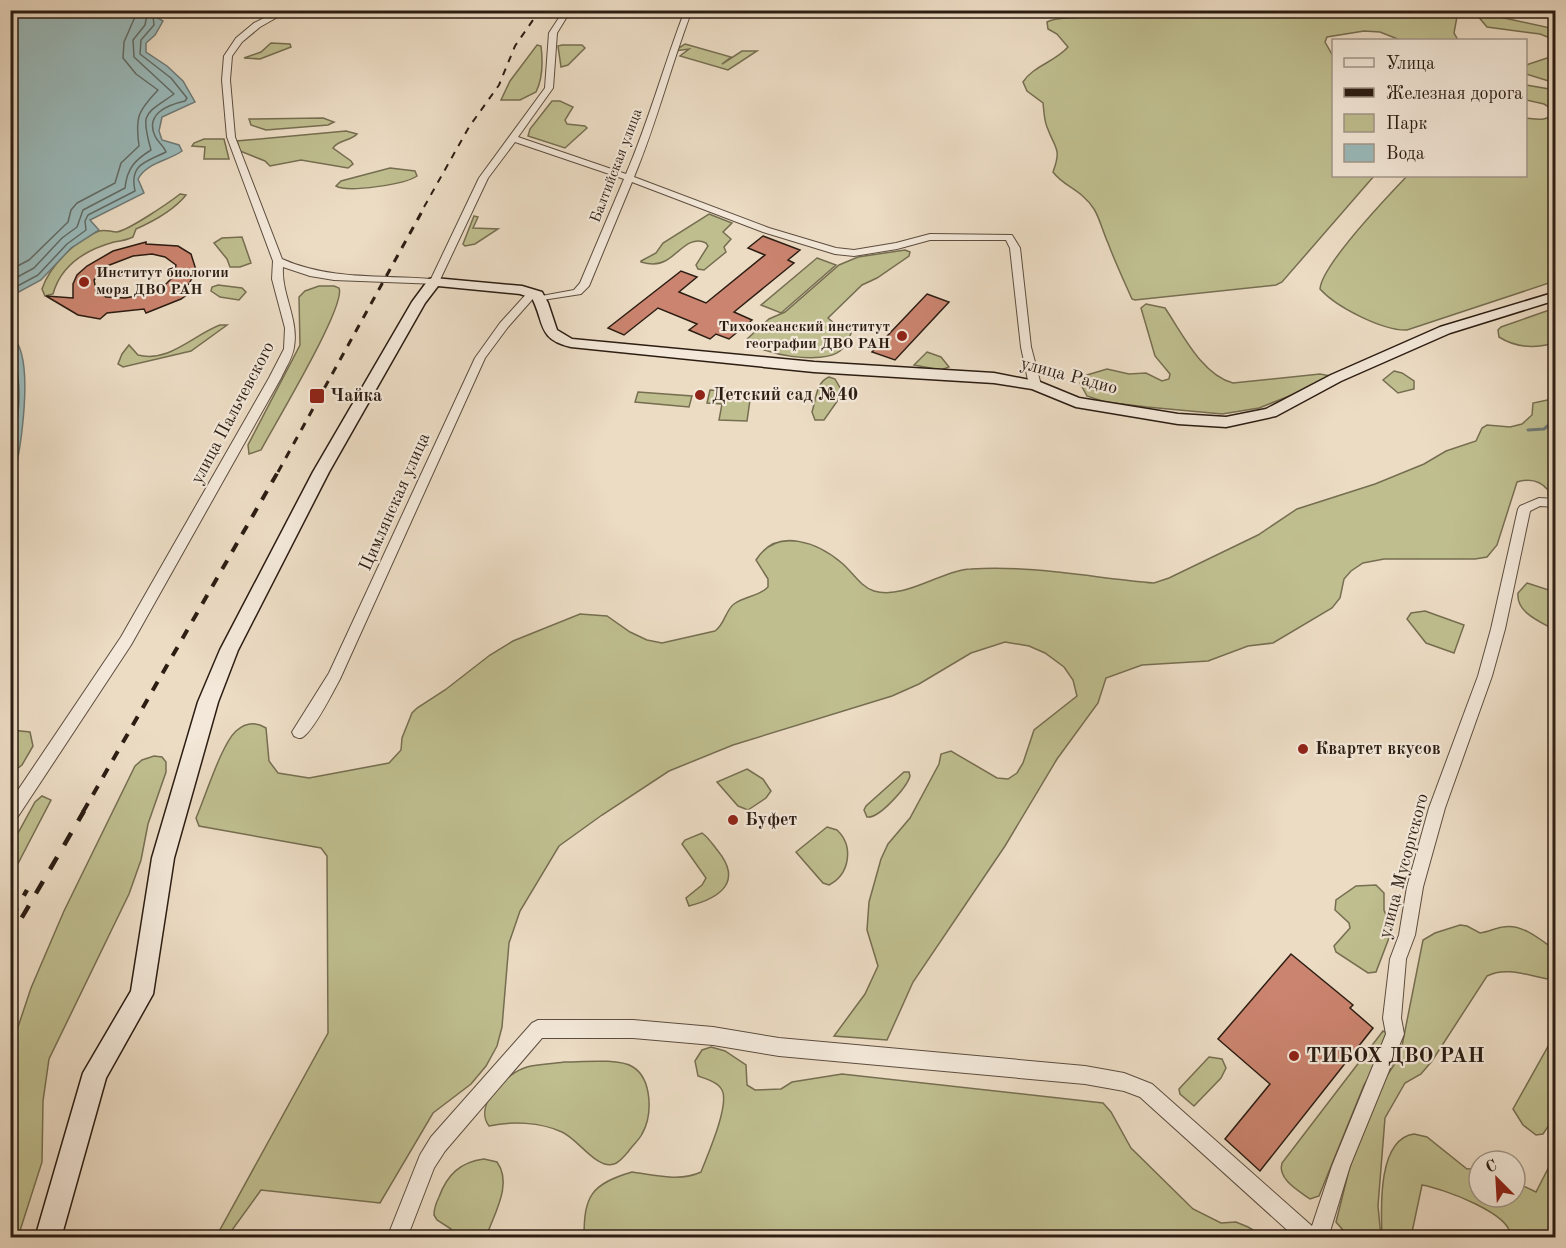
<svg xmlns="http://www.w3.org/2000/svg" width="1566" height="1248" viewBox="0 0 1566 1248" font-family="'Old Standard TT',serif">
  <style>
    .green { fill: #bfbe8f; stroke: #766e51; stroke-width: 1.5 }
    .water { fill: #9ababb; stroke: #6e7b78; stroke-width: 1.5 }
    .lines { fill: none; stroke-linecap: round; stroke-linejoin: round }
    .shore { stroke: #636c67; stroke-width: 1.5 }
    .stream { stroke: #6e7b78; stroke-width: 3 }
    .building { fill: #cb846f; stroke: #2c1d13; stroke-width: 1.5; fill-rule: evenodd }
    .minor-casing { stroke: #5c4d3f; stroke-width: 2 }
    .secondary-casing { stroke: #2c1d13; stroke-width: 3 }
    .minor { fill: #f3e8d9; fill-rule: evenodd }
    .secondary { fill: #f3e8d9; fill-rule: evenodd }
    .rail-far3 { stroke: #2c1d13; stroke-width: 2; stroke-dasharray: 7 7; stroke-linecap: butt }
    .rail-far2 { stroke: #2c1d13; stroke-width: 3; stroke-dasharray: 8 8; stroke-linecap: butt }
    .rail-far1 { stroke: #2c1d13; stroke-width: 4; stroke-dasharray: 10 10; stroke-linecap: butt }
    .rail { stroke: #2c1d13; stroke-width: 4.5; stroke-dasharray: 14 14; stroke-linecap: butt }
    .poi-dot { fill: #8f2418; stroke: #f3e8d9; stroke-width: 2 }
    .labels { text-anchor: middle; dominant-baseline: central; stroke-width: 4.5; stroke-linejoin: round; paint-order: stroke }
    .far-street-label { font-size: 15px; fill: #2c1d13; stroke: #f3e8d9 }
    .far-poi-label { font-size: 15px; font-weight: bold; fill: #2c1d13; stroke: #f3e8d9; text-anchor: start }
    .street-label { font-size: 18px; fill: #2c1d13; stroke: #f3e8d9 }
    .poi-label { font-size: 18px; font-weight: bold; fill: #2c1d13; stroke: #f3e8d9; text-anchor: start }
    .near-poi-label { font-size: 21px; font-weight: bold; fill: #2c1d13; stroke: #f3e8d9; text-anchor: start }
  </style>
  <rect width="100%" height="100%" fill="#ecdcc4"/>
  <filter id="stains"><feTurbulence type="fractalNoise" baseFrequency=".00333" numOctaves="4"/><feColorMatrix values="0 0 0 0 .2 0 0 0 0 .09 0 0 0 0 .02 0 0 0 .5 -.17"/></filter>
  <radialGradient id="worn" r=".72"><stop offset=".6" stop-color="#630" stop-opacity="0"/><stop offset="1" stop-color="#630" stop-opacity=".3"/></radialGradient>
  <!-- green -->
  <g class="green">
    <path d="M 1083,11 L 1458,11 L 1454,33 L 1458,40 L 1400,40 L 1380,32 L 1364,31 L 1327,37 L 1325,42 L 1334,58 L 1334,176 L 1374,176 L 1282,282 L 1276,285 L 1135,300 L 1132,299 C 1124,281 1115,262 1108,243 C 1103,232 1100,219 1094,209 C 1081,189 1064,187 1053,172 C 1062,148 1055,149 1047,127 C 1044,120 1044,111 1043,103 L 1027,91 L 1023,82 C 1033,66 1055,62 1068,47 L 1057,34 L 1048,29 L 1047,22 C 1059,16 1072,20 1084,15 Z"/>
    <path d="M 1486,14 L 1555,29 L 1555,40 L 1540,34 L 1487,27 L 1477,15 Z"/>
    <path d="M 271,43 L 290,44 L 291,47 L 260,59 L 244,58 L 261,52 Z"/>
    <path d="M 685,44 L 731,57 L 722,64 L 742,51 L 757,51 L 728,70 L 680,56 L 689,49 L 674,51 Z"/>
    <path d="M 537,45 L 541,46 C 543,62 543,78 536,92 L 520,100 L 501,100 L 510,81 Z"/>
    <path d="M 562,45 L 582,45 L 585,48 L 568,65 L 561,67 L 558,46 Z"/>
    <path d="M 1547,58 L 1555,58 L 1555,83 L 1526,74 L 1526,65 Z"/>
    <path d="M 1526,85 L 1555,90 L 1555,111 L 1544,104 L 1526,100 Z"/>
    <path d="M 552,101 L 560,101 L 573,107 L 565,120 L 567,124 L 585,126 L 587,128 L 565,148 L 528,136 L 530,129 Z"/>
    <path d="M 1555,112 L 1555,281 L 1407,330 C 1383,331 1336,307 1320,289 C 1322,264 1388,196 1407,176 L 1526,176 L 1526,118 C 1536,119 1548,122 1555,112 Z"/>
    <path d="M 323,118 L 334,122 L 328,125 L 266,130 L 251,125 L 249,119 Z"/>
    <path d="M 346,131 L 357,134 C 351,141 338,140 333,148 L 351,161 L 353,164 L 348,168 L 301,160 L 270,166 L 265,161 L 240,151 L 237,141 Z"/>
    <path d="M 204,139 L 224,139 L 229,159 L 204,159 L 205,147 L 192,146 L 194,143 Z"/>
    <path d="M 390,168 L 415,171 L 417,176 C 406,184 348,193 336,186 L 341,181 Z"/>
    <path d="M 180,194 L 186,195 C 174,210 154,221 136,229 L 133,237 C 127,240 121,241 114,242 C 85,250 61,265 53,294 L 45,296 L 42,289 C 49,267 76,239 99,231 C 106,229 110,232 117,232 C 129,230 170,202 180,194 Z"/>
    <path d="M 709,214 L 732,223 L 723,232 L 731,239 L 724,247 L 726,252 L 704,270 L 698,269 L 696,265 L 708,246 L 706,243 C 689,235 679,254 665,261 C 658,265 648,264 641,262 L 641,261 L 656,253 L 663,243 Z"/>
    <path d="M 474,216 L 478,217 L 473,228 L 498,229 L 475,244 L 465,246 L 463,244 Z"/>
    <path d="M 242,237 L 251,263 L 240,267 L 230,267 L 227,259 L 214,243 L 222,238 Z"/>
    <path d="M 905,250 L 910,252 L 909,256 L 877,278 L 862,285 L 828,318 L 835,324 L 852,331 C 849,338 846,347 840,351 C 822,365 761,355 746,340 L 769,319 L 785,312 L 839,265 L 858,257 Z"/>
    <path d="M 817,258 L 836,265 L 781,313 L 761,305 Z"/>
    <path d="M 218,285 L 242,288 L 246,292 L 239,300 L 220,297 L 211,291 L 212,287 Z"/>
    <path d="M 319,286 L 334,286 L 339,288 C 347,305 273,427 261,450 L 249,454 L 248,445 L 300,345 L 299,297 L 305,291 Z"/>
    <path d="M 1146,304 L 1165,308 C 1182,333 1202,375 1233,383 L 1320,374 L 1331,376 L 1330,380 L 1259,408 L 1222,414 L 1147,407 L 1105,402 L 1087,396 L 1080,383 L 1087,375 L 1107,369 L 1129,374 L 1146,373 L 1162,381 L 1169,379 L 1170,374 L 1155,356 L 1141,308 Z"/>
    <path d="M 1555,308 L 1555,343 C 1537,348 1516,348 1499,337 L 1498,330 L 1501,327 Z"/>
    <path d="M 220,325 L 227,325 L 191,351 L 123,367 L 118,364 L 122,354 L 129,345 L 138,355 C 169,363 193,335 220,325 Z"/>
    <path d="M 927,352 L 941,357 L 949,367 L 941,370 L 914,365 Z"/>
    <path d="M 1394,371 L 1402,373 L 1414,381 L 1414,389 L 1398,393 L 1383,380 Z"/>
    <path d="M 829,377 L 835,379 L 843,393 L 824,420 L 815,420 L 812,412 C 816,399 816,382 829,377 Z"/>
    <path d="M 710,390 L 751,393 L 747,421 L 719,420 L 722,404 L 707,403 Z"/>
    <path d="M 638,392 L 692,396 L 689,407 L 635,402 Z"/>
    <path d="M 1552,399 L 1555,400 L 1555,499 L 1548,495 L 1548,490 C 1540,480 1530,478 1517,482 L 1497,545 L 1487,557 L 1475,559 L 1384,559 L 1363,563 L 1351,571 L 1344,579 L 1340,598 L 1332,608 L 1273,643 L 1248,646 L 1208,661 L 1142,665 L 1106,678 L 1098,703 L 1057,759 L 1005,846 L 913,982 L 887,1040 L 834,1036 L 865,994 L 878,966 L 867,930 L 869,902 L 881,859 L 888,844 L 910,818 L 939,764 L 941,754 L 951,751 L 997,778 L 1008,779 L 1017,773 L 1023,763 L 1034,730 L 1077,696 L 1073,680 L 1064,667 L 1045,653 L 1029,646 L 1005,642 L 971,653 L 919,684 L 892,696 L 733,745 L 669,771 L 602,815 L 559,846 L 520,911 L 509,943 L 502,1027 L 497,1046 L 486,1066 L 471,1084 L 433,1113 L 380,1203 L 261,1190 L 227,1237 L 216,1237 L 328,1033 L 327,856 L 321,848 L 199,826 L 196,818 C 205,798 221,745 236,731 C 245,723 255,721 266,728 L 269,761 L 278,773 L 309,778 L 389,763 L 401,750 L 402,738 L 412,713 L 417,708 L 445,690 L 490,655 L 513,641 L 580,614 L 607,616 L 630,632 L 647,640 L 662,643 L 715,631 C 725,624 725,611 734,604 C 745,596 760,596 768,587 L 768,579 L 756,560 C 777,526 819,543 843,564 C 853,573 861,587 874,591 C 905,600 942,570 971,569 C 1032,565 1094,578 1154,583 L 1169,578 L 1258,535 L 1297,509 L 1375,484 L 1424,464 L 1446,451 L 1476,441 L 1482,428 L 1487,425 L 1510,427 L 1522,424 L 1532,415 L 1533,403 Z"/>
    <path d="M 1527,583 L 1555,592 L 1555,630 C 1541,622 1516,613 1518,593 Z"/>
    <path d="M 1425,611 L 1464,625 L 1454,653 L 1426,643 L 1407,619 L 1411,613 Z"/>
    <path d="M 11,730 L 30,732 L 33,746 L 22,765 L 11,773 Z"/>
    <path d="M 154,756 L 162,757 L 166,762 L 166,772 L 148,824 L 141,860 L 129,894 L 49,1059 L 43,1101 L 42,1162 L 18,1237 L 11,1237 L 11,1048 L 31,988 L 64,911 L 135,766 L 142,760 Z"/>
    <path d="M 747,769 L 763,779 L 771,791 L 766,798 L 748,810 L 738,806 L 717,782 Z"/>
    <path d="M 904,772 L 909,772 L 910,776 C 907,787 879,819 867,817 L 864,810 L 866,806 Z"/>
    <path d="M 42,796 L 51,800 L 11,877 L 11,846 L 35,802 Z"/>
    <path d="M 827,827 L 837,830 C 854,846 850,874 829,885 L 823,883 L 796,852 Z"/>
    <path d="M 702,833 C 709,838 713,845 718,851 C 743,882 720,898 689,906 L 686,898 L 702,885 L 706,878 L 682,844 L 685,840 Z"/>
    <path d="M 1376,885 L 1384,893 L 1384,910 L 1392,930 L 1376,972 L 1368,973 L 1336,952 L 1334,946 L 1350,928 L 1349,923 L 1335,910 L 1336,900 L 1356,886 Z"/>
    <path d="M 1460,925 L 1467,926 L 1480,933 C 1489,932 1495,928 1503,927 C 1522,923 1541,940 1555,950 L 1555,980 C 1533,978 1508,965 1487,976 L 1432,1061 L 1421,1074 L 1405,1083 L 1385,1118 L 1378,1206 L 1381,1237 L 1349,1237 L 1336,1222 L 1349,1170 L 1362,1130 L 1386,1077 L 1400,1056 L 1423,940 L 1435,933 Z"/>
    <path d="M 1383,1031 L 1387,1033 L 1379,1060 L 1364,1085 L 1319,1196 L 1310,1199 C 1299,1191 1277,1179 1282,1163 Z"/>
    <path d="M 1555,1034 C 1556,1066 1564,1108 1543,1134 L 1536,1135 L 1523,1125 L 1513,1109 Z"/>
    <path d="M 711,1047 L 725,1051 L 746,1065 L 747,1085 L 755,1090 L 781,1089 L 792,1082 L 842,1074 L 1103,1103 L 1111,1112 L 1131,1148 L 1193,1209 L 1221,1223 L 1236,1222 L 1248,1227 L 1265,1237 L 584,1237 C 584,1196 591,1184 632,1172 C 653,1175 681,1182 701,1172 C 707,1156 730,1105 722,1090 C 718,1082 706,1079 698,1076 L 695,1061 L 702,1050 Z"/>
    <path d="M 1209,1057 L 1222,1059 L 1226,1068 L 1221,1078 L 1194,1106 L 1180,1094 L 1179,1089 Z"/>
    <path d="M 564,1062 C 581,1062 619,1058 633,1067 C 652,1079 653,1115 642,1134 C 639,1140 632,1146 628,1152 C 624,1156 620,1162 614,1164 C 597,1170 578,1139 562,1132 C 540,1122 512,1121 489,1126 C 473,1105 506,1073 527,1067 C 539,1064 552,1064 564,1062 Z"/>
    <path d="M 1414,1134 L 1427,1137 L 1467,1169 L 1479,1168 L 1479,1197 L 1515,1197 L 1515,1182 L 1536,1192 L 1555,1155 L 1555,1237 L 1510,1237 C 1514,1214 1441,1188 1422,1185 L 1411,1237 L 1382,1237 C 1381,1210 1377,1139 1414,1134 Z"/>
    <path d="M 484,1159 L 497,1162 C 513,1184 494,1214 486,1237 L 451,1237 L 451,1229 L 437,1220 L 434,1215 C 434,1208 436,1203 439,1197 C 447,1175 460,1162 484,1159 Z"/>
  </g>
  <!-- water -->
  <g class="water">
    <path d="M 11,10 L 172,11 L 158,18 L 163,21 L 155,35 L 146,43 L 146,52 L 167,66 L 183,81 L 195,102 L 162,117 L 159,131 L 162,140 L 179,145 L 182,151 C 168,161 146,163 138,179 L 144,193 L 90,220 L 99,230 L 71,248 L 41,280 L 13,295 L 11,303 Z"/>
    <path d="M 11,332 C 13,338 18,343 20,349 C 31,379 21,455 11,485 Z"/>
  </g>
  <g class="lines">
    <!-- shore -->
    <g class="shore">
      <path d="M 10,270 L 29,260 L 68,222 L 71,210 L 77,203 L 115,183 L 121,163 L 139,146 C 135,117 138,111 158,90 L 136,74 L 123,58 L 124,42 L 138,10"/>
      <path d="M 10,281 L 34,268 L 62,238 L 77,227 L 83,210 L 125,188 C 127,168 135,160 151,150 C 140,111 145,115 174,94 L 134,57 L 133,40 L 145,25 L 148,10"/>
      <path d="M 10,290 L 38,275 L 67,244 L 86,230 L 85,221 L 88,215 L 135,191 C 129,164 146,162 166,152 C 164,146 158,143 155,136 C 145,114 167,105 185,101 L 187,98 L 171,78 L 140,54 L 141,40 L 154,25 L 153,16 L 158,10"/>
      <path d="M 10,345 C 26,383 17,427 10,467"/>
    </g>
    <!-- stream -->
    <path class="stream" d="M 1528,430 L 1544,429 L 1556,419"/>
  </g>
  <!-- building -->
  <g class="building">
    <path d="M 763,236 L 800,250 L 788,260 L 794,263 L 734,312 L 752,320 L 729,339 L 716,334 L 710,339 L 689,330 L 697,324 L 658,308 L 624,335 L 608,328 L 681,271 L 697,277 L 679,292 L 706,303 L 765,255 L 748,248 Z"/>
    <path d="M 146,242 L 146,244 L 178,246 L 191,254 L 196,270 L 189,284 L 181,289 L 191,292 L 181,299 L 146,313 L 144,309 L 107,313 L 100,319 L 78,315 L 46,296 L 73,298 L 73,284 L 77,275 L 87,266 L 113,251 ZM 152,254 L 165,257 L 176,265 L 174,276 L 164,286 L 147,294 L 125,298 L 106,297 L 96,290 L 94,280 L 107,266 L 133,256 Z"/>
    <path d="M 927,294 L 949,302 L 895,360 L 872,352 Z"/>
    <path d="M 1291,954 L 1353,1005 L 1350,1008 L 1373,1028 L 1260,1171 L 1225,1139 L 1270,1084 L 1218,1039 Z"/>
  </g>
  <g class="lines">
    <defs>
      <g id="minor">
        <path d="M 280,10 L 290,10 L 260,27 L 242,42 L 232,56 L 230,80 L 235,137 L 282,259 C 329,280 380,275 431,279 L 479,178 L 545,88 L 549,33 L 564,10 L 571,10 L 557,33 L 553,88 L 518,137 L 626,174 C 649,121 664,64 685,10 L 692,10 C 671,65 657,122 634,177 L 769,228 L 836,248 L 854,250 L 896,243 L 930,234 L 1012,235 L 1020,248 L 1031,347 L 1041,385 L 1035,389 L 1029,385 L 1021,347 L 1010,248 L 1006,240 L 930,240 L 897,249 L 854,256 L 835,254 L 763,232 L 632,182 L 589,286 L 581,294 L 536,301 L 536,297 L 574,290 L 580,283 L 624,179 L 515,142 L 488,178 L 438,284 L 334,280 L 310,276 L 283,267 C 281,294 299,319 294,347 C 293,357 285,369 281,378 L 131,645 L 15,821 L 10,823 L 10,802 L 121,637 L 269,378 L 284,349 L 285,328 L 272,279 L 273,261 L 227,137 L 222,80 L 224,56 L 236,38 L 254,23 Z"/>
        <path d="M 533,290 L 538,293 L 508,327 L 485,358 L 340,679 C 333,692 314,730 303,737 C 299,739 298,738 294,736 L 292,732 L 329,673 L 475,358 L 500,323 L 529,291 Z"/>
        <path d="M 1539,498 L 1556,499 L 1556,507 L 1540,506 L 1530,511 L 1505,629 L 1492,676 L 1445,808 L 1423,887 L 1415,935 L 1406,959 L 1401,1018 L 1404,1034 L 1350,1166 L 1328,1238 L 1296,1238 L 1140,1097 L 1124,1091 L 1085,1084 L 779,1056 L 713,1045 L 633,1038 L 542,1038 L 445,1151 L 434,1168 L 407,1238 L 387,1238 L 420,1155 L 431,1137 L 532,1023 L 538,1020 L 633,1020 L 713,1027 L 779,1038 L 1085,1066 L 1124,1073 L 1152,1084 L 1312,1226 L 1332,1166 L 1386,1034 L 1383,1018 L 1390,959 L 1399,935 L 1407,887 L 1429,808 L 1478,676 L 1491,629 L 1518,509 L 1520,506 Z"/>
      </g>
      <path id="secondary" d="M 434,278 L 522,286 L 542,292 L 548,303 L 557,330 L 572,339 L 814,362 L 994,373 L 1040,382 L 1079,398 L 1178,414 L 1226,417 L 1266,409 L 1331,375 L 1440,327 L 1556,292 L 1556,300 L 1450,333 L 1341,381 L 1276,416 L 1226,427 L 1178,424 L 1076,407 L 1032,389 L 994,383 L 814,372 L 571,347 C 537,339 545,323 532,298 L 520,294 L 438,286 L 425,303 L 329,472 L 238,650 L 218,702 L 174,858 L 153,994 L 106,1078 L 61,1238 L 35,1238 L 83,1073 L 131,991 L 152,858 L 198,702 L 220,650 L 313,472 L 412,302 L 429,279 Z"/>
    </defs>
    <!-- minor casing -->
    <use href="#minor" class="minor-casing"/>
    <!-- secondary casing -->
    <use href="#secondary" class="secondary-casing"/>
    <!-- minor -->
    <use href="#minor" class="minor"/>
    <!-- secondary -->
    <use href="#secondary" class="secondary"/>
    <!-- rail-far3 -->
    <path class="rail-far3" d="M 424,207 L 469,127 L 499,85 L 515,46 L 540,10"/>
    <!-- rail-far2 -->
    <path class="rail-far2" d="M 278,472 L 425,206"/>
    <!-- rail-far1 -->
    <path class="rail-far1" d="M 83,812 L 279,470"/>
    <!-- rail -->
    <g class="rail">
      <path d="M 10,920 L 27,890"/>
      <path d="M 10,943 L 21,919 L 84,811"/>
    </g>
  </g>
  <!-- markers -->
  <g class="poi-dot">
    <circle cx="84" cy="282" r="6"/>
    <circle cx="902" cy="336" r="6"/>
    <circle cx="700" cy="395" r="6"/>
    <rect x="309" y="388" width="16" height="16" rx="3"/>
    <circle cx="1303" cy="749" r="6"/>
    <circle cx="733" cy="820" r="6"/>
    <circle cx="1294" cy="1056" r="6"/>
  </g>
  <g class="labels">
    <!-- far-street labels -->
    <g class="far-street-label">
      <text transform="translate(617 166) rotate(-69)">Балтийская улица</text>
    </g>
    <!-- far-poi labels -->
    <g class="far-poi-label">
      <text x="96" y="273">Институт биологии<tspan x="96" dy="17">моря ДВО РАН</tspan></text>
      <text x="890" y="327" text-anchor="end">Тихоокеанский институт<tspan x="890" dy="17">географии ДВО РАН</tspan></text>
    </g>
    <!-- street labels -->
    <g class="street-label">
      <text transform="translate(1069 376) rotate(15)">улица Радио</text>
      <text transform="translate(233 413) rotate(-62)">улица Пальчевского</text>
      <text transform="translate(395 502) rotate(-66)">Цимлянская улица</text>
      <text transform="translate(1404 866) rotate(-75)">улица Мусоргского</text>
    </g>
    <!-- poi labels -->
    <g class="poi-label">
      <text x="712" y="395">Детский сад №40</text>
      <text x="330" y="396">Чайка</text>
      <text x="1315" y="749">Квартет вкусов</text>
      <text x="745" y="820">Буфет</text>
    </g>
    <!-- near-poi labels -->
    <g class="near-poi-label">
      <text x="1306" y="1056">ТИБОХ ДВО РАН</text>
    </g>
  </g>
  <!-- margin -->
  <rect width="1566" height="1248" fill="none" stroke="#ecdcc4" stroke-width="36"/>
  <rect x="12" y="12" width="1542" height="1224" fill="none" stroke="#2c1d13" stroke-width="3"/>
  <rect x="18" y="18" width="1530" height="1212" fill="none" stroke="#2c1d13" stroke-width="1.5"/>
  <!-- legend -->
  <rect x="1332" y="39" width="195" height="138" fill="#f3e8d9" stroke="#a3978a" stroke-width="1.5"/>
  <rect x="1344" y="58" width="30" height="9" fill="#f3e8d9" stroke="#a3978a" stroke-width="1.5"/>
  <text x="1386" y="69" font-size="18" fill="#2c1d13">Улица</text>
  <rect x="1344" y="88" width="30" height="9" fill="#2c1d13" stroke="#a3978a" stroke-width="1.5"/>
  <text x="1386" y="99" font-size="18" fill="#2c1d13">Железная дорога</text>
  <rect x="1344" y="114" width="30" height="18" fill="#bfbe8f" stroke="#a3978a" stroke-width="1.5"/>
  <text x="1386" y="129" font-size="18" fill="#2c1d13">Парк</text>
  <rect x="1344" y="144" width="30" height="18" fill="#9ababb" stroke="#a3978a" stroke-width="1.5"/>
  <text x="1386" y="159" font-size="18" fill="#2c1d13">Вода</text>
  <!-- north arrow -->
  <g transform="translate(1497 1179) rotate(336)"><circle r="28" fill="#f3e8d9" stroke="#a3978a" stroke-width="1.5"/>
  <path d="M0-4.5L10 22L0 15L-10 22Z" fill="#8f2418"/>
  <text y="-9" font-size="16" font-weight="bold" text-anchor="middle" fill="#2c1d13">С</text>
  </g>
  <rect width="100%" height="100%" filter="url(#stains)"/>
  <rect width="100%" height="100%" fill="url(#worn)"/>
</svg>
